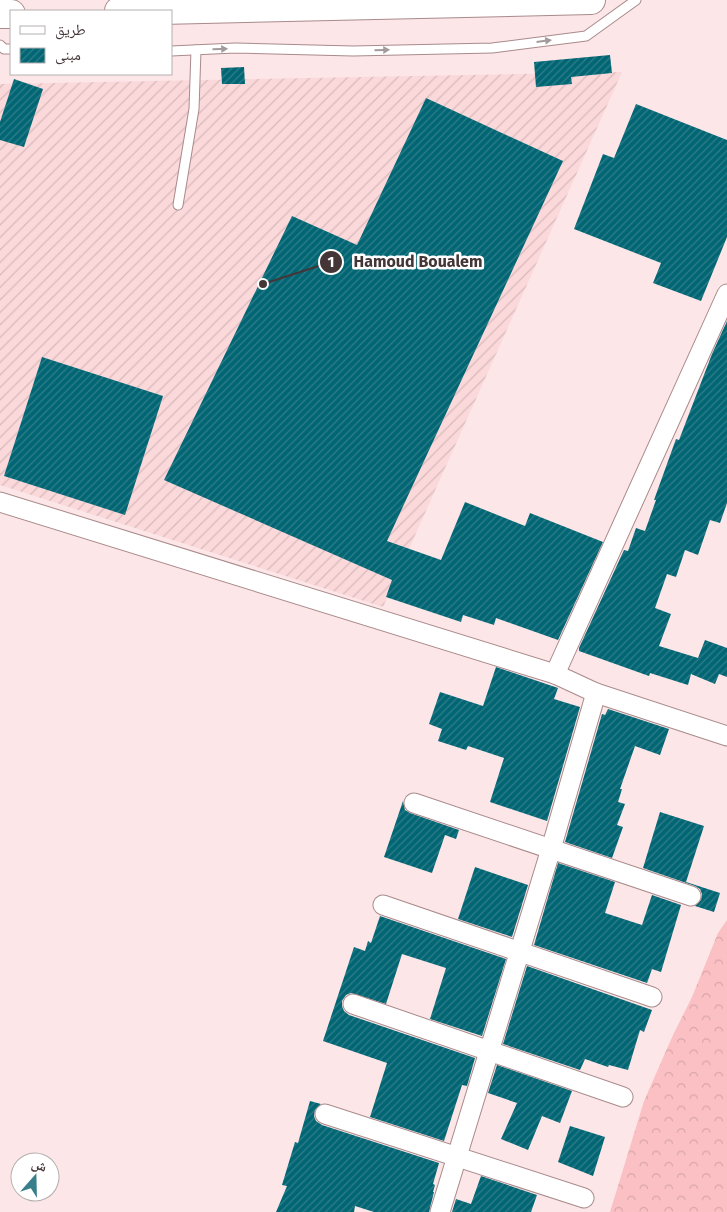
<svg xmlns="http://www.w3.org/2000/svg" width="727" height="1212" viewBox="0 0 727 1212" font-family="'Fira Sans','Noto Naskh Arabic',sans-serif">
  <style>
    .industrial { fill: url(#industrial-furrows) }
    .forest { fill: url(#forest-crowns) }
    .building { fill: url(#building-hatch) }
    .lines { fill: none; stroke-linecap: round; stroke-linejoin: round }
    .lane-casing { stroke: #aa8a8b; stroke-width: 11 }
    .street-casing { stroke: #aa8a8b; stroke-width: 21 }
    .highway-casing { stroke: #aa8a8b; stroke-width: 30 }
    .lane { stroke: #fff; stroke-width: 9 }
    .street { stroke: #fff; stroke-width: 19 }
    .highway { stroke: #fff; stroke-width: 28 }
    .oneway { fill: #a29a9b }
    .leader { fill: none; stroke: #443637; stroke-width: 2 }
    .callout-dot { fill: #443637; stroke: #fff; stroke-width: 2 }
    .mark-label { font-size: 15px; text-anchor: middle; font-weight: bold; fill: #fff }
    .callout-label { font-size: 16px; text-anchor: middle; font-weight: bold; fill: #443637; stroke: #fff; stroke-width: 5; stroke-linejoin: round; paint-order: stroke }
  </style>
  <defs>
    <pattern id="industrial-furrows" width="10" height="10" patternUnits="userSpaceOnUse" patternTransform="scale(1.25)"><rect width="10" height="10" fill="#fbd8da"/><path d="M-1 1l2-2M0 10L10 0M9 11l2-2" fill="none" stroke="#d8babc"/></pattern>
    <pattern id="forest-crowns" width="20" height="18" patternUnits="userSpaceOnUse" patternTransform="scale(1.25)"><rect width="20" height="18" fill="#fbc0c3"/><path d="M2 6a3 3 0 1 1 6 0M12 15a3 3 0 1 1 6 0" fill="none" stroke="#d8a6a8"/></pattern>
    <pattern id="building-hatch" width="6" height="6" patternUnits="userSpaceOnUse" patternTransform="scale(1.25)"><rect width="6" height="6" fill="#016674"/><path d="M-1 1l2-2M0 6l6-6M5 7l2-2" fill="none" stroke="#327d88"/></pattern>
  </defs>
  <rect width="100%" height="100%" fill="#fce6e7"/>
  <!-- industrial -->
  <path class="industrial" d="M 622,72 L 383,607 L 0,485 L 0,84 Z"/>
  <!-- forest -->
  <path class="forest" d="M 727,920 L 727,1212 L 610,1212 L 644,1101 L 673,1035 L 692,997 L 718,933 Z"/>
  <!-- building -->
  <g class="building">
    <path d="M 610,55 L 612,73 L 571,77 L 572,84 L 536,87 L 534,62 Z"/>
    <path d="M 244,67 L 245,84 L 222,84 L 221,68 Z"/>
    <path d="M 14,79 L 43,89 L 24,147 L 0,140 L 0,122 Z"/>
    <path d="M 426,98 L 563,161 L 387,541 L 441,560 L 465,502 L 525,526 L 530,513 L 603,542 L 558,640 L 496,618 L 494,625 L 463,615 L 461,622 L 386,597 L 392,580 L 164,480 L 292,216 L 357,245 Z"/>
    <path d="M 636,104 L 727,140 L 727,237 L 701,301 L 653,283 L 661,263 L 574,229 L 603,154 L 614,158 Z"/>
    <path d="M 727,321 L 727,503 L 720,523 L 710,520 L 698,555 L 685,550 L 676,577 L 667,574 L 655,608 L 671,614 L 659,646 L 698,658 L 705,640 L 727,648 L 727,677 L 719,674 L 715,684 L 691,674 L 688,685 L 650,673 L 649,676 L 579,651 L 579,648 L 624,550 L 628,551 L 636,528 L 645,531 L 656,500 L 654,500 L 676,439 L 679,440 L 712,354 Z"/>
    <path d="M 42,357 L 163,396 L 125,515 L 4,476 Z"/>
    <path d="M 496,667 L 558,688 L 554,699 L 580,707 L 547,821 L 490,802 L 504,758 L 468,746 L 466,750 L 438,741 L 442,729 L 429,724 L 440,692 L 483,706 Z"/>
    <path d="M 608,709 L 669,729 L 660,755 L 635,746 L 620,789 L 622,789 L 618,802 L 625,804 L 617,825 L 623,827 L 612,858 L 565,842 L 602,714 L 605,715 Z"/>
    <path d="M 403,801 L 405,810 L 410,813 L 459,830 L 456,839 L 445,835 L 432,873 L 384,857 Z"/>
    <path d="M 660,812 L 704,826 L 686,882 L 720,893 L 714,912 L 695,906 L 701,900 L 702,894 L 700,889 L 695,886 L 643,868 Z"/>
    <path d="M 558,863 L 615,882 L 605,913 L 642,925 L 652,895 L 681,905 L 661,972 L 652,969 L 647,983 L 534,945 Z"/>
    <path d="M 475,867 L 528,885 L 512,937 L 458,919 Z"/>
    <path d="M 380,916 L 506,959 L 482,1036 L 430,1019 L 446,968 L 402,954 L 386,1004 L 351,993 L 346,995 L 342,1001 L 342,1006 L 344,1011 L 349,1015 L 475,1058 L 467,1086 L 462,1085 L 444,1141 L 370,1117 L 387,1063 L 323,1041 L 354,947 L 365,951 L 368,941 L 371,943 Z"/>
    <path d="M 527,966 L 652,1010 L 644,1032 L 640,1030 L 628,1070 L 609,1065 L 608,1067 L 585,1059 L 580,1070 L 503,1044 Z"/>
    <path d="M 497,1065 L 572,1091 L 560,1123 L 542,1116 L 528,1150 L 501,1139 L 517,1103 L 488,1093 Z"/>
    <path d="M 310,1101 L 321,1104 L 315,1110 L 314,1116 L 316,1121 L 322,1125 L 439,1163 L 433,1184 L 435,1185 L 433,1192 L 434,1192 L 429,1212 L 374,1212 L 355,1206 L 354,1212 L 276,1212 L 287,1186 L 282,1185 L 295,1142 L 298,1143 Z"/>
    <path d="M 570,1126 L 605,1137 L 593,1176 L 558,1162 Z"/>
    <path d="M 481,1176 L 537,1195 L 531,1212 L 452,1212 L 456,1199 L 471,1204 Z"/>
  </g>
  <g class="lines">
    <defs>
      <g id="lane">
        <path d="M 0,45 L 4,49 L 11,49"/>
        <path d="M 171,51 L 235,48 L 353,51 L 492,48 L 586,36 L 636,0"/>
        <path d="M 178,205 L 194,109 L 196,50"/>
      </g>
      <g id="street">
        <path d="M 0,502 L 555,674 L 596,693 L 727,736"/>
        <path d="M 555,674 L 727,294"/>
        <path d="M 414,803 L 691,896"/>
        <path d="M 383,905 L 652,997"/>
        <path d="M 353,1004 L 623,1097"/>
        <path d="M 325,1114 L 584,1198"/>
        <path d="M 440,1212 L 551,849 L 596,693"/>
      </g>
      <g id="highway">
        <path d="M 119,11 L 591,0"/>
        <path d="M 0,14 L 11,14"/>
      </g>
    </defs>
    <!-- lane casing -->
    <use href="#lane" class="lane-casing"/>
    <!-- street casing -->
    <use href="#street" class="street-casing"/>
    <!-- highway casing -->
    <use href="#highway" class="highway-casing"/>
    <!-- lane -->
    <use href="#lane" class="lane"/>
    <!-- street -->
    <use href="#street" class="street"/>
    <!-- highway -->
    <use href="#highway" class="highway"/>
  </g>
  <!-- one-way arrows -->
  <defs><path id="oneway-solid" d="M-6-.8H1V-3.2L6.5 0L1 3.2V.8H-6Z" transform="scale(1.25)"/></defs>
  <g class="oneway">
    <use href="#oneway-solid" transform="translate(544 41) rotate(-7)"/>
    <use href="#oneway-solid" transform="translate(220 49) rotate(-2)"/>
    <use href="#oneway-solid" transform="translate(382 50) rotate(-1)"/>
  </g>
  <!-- callouts -->
  <path class="leader" d="M263 284L331 262"/>
  <g class="callout-dot">
    <circle cx="263" cy="284" r="5"/>
    <circle cx="331" cy="262" r="12"/>
  </g>
  <g class="mark-label">
    <text x="331" y="267">1</text>
  </g>
  <g class="callout-label">
    <text x="418" y="267">Hamoud Boualem</text>
  </g>
  <!-- legend -->
  <rect x="10" y="10" width="162" height="65" fill="#ffffff" stroke="#b4afaf"/>
  <rect x="20" y="26" width="25" height="8" fill="#ffffff" stroke="#b4afaf"/>
  <text x="55" y="35" font-size="15" fill="#443637">طريق</text>
  <rect x="20" y="48" width="25" height="15" fill="url(#building-hatch)" stroke="#b4afaf"/>
  <text x="55" y="60" font-size="15" fill="#443637">مبنى</text>
  <!-- north arrow -->
  <g transform="translate(35 1177) rotate(20)"><circle r="24" fill="#ffffff" stroke="#b4afaf"/>
  <path d="M0-4L9 19L0 12L-9 19Z" fill="#397f8b"/>
  <text y="-8" font-size="14" font-weight="bold" text-anchor="middle" fill="#443637">ش</text>
  </g>
</svg>
